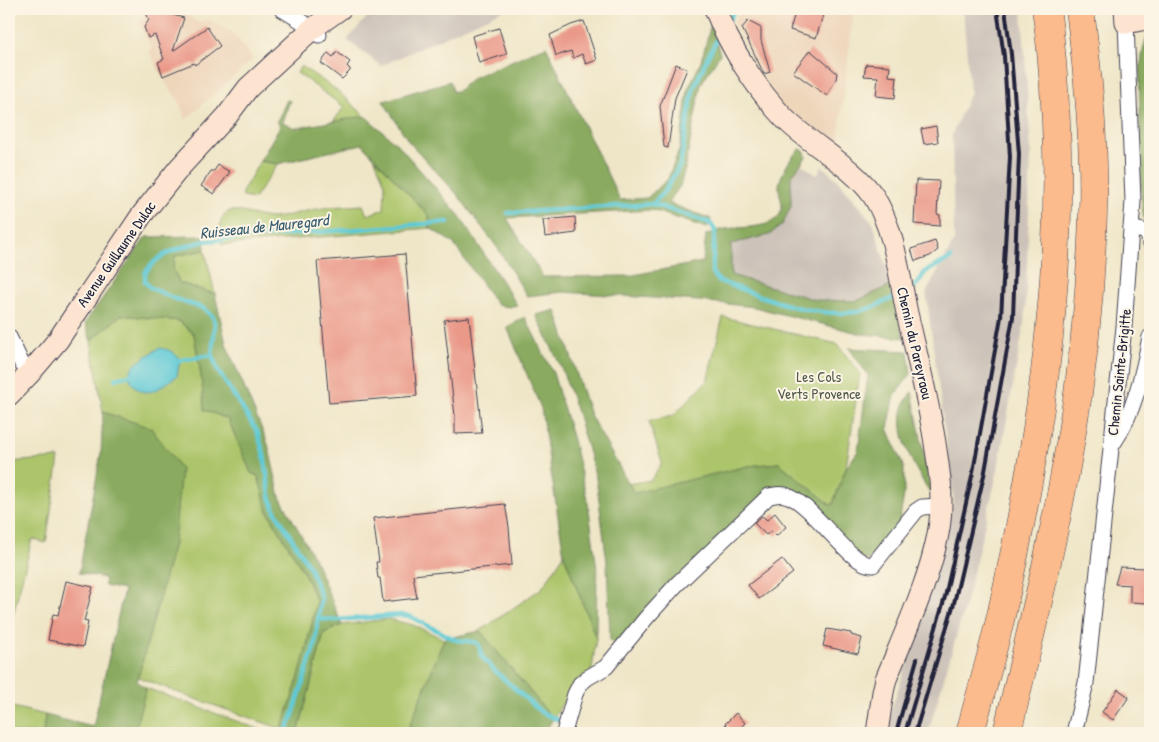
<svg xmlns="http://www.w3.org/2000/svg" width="1159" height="742" viewBox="0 0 1159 742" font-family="'Patrick Hand',sans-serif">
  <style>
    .built { fill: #eed6bb }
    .industrial { fill: #ccc2b9 }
    .green { fill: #acc56a; stroke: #677452 }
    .forest { fill: #89aa5e; stroke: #56664c }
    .water { fill: #5dc9d5; stroke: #407688 }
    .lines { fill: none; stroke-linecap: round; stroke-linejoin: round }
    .stream { stroke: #5dc9d5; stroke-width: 4.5 }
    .building { fill: #ea9888 }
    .street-casing { stroke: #413f50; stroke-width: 17 }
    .secondary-casing { stroke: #413f50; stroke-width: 23 }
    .highway-casing { stroke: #413f50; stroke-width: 29 }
    .street { stroke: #fff; stroke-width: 15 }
    .secondary { stroke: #fde4d1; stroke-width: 21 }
    .highway { stroke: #fbbb8c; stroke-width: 28 }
    .rail { stroke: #22223b; stroke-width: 4 }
    .labels { text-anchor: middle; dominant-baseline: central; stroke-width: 4; stroke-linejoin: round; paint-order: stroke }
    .street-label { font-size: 15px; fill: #22223b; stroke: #fcf5e5 }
    .park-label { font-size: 15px; fill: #525b4b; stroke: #fcf5e5 }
    .water-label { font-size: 16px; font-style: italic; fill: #375c71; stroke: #fcf5e5 }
  </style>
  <rect width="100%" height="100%" fill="#fcf5e5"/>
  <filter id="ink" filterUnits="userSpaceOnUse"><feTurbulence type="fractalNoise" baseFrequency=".02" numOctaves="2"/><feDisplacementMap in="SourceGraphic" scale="10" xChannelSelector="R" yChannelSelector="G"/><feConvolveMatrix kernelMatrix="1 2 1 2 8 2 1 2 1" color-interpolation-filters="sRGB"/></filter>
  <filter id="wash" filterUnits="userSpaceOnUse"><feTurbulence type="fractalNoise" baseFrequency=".0096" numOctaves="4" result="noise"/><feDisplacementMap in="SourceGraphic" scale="20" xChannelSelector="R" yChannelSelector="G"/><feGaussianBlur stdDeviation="1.12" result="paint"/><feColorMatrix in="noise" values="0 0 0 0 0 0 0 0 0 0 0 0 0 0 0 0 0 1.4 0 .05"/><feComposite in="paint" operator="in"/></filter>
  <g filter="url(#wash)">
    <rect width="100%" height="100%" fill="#efe6c8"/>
    <!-- built -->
    <g class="built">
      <path d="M 143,9 L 189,16 L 199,23 L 208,19 L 233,33 L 253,59 L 185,120 L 180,103 L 163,79 L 149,51 L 152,47 L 139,24 L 144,16 Z"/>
      <path d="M 742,9 L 854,9 L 839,133 L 840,151 L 782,106 L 756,67 L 734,22 Z"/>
    </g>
    <!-- industrial -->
    <g class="industrial">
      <path d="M 374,9 L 505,9 L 381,66 L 347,40 Z"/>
      <path d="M 963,9 L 1022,9 L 1031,154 L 1025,318 L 997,474 L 965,606 L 928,733 L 884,733 L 933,580 L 954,500 L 926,293 L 954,241 L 952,134 L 970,93 Z"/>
      <path d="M 801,164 L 817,175 L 822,166 L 839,181 L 873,223 L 892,285 L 856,301 L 816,300 L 731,275 L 731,244 L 769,235 L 791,206 L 791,177 Z"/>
    </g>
    <!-- green -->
    <g class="green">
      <path d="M 301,66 L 338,91 L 365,116 L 333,122 L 344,107 L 297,73 Z"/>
      <path d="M 374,157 L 429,216 L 430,228 L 222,245 C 220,234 216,217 230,211 C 238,209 260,218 272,218 C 287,217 302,211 317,209 C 332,206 348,206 363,205 L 367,215 L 384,209 L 385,184 Z"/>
      <path d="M 260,161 L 278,164 L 254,199 L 243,197 L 242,192 Z"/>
      <path d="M 205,250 L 215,294 L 180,283 L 173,269 L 175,256 Z"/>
      <path d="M 121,315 L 179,321 L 194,334 L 202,382 L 205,410 L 228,419 L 251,473 L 258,476 L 268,512 L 302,569 L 317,602 L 301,670 L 282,729 L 187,696 L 138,677 L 174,543 L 151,428 L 103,412 L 91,341 Z"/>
      <path d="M 723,317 L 837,344 L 860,373 L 846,468 L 832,506 L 779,463 L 748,466 L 634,494 L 628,484 L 651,480 L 662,463 L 649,421 L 673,416 L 707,381 Z"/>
      <path d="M 59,458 L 46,543 L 32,539 L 9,632 L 9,462 Z"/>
      <path d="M 564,555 L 596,638 L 592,670 L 575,682 L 553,719 L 480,631 L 542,588 Z"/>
      <path d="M 388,619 L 413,625 L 444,639 L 407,733 L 298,733 L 324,633 L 342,625 Z"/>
      <path d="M 146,688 L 269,733 L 134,733 Z"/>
      <path d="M 9,706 L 45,715 L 43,733 L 9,733 Z"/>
    </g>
    <!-- forest -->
    <g class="forest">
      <path d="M 711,24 L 720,54 L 701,84 L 685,169 L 680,186 L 668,203 L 711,219 L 707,228 L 652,210 L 507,218 L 543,277 L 628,276 L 703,262 L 706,235 C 711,234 716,231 720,230 C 736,226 765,230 777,218 C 787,206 778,197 779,185 C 780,176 793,152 801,149 L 805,152 L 806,157 L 791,177 L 791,206 L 782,225 L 769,235 L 731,244 L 731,275 L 816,300 L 856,301 L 892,285 L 904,338 L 862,334 L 754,307 L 700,301 L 563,292 L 527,296 L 497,247 L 456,193 L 409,142 L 383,101 L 450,81 L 453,92 L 459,90 L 472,78 L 546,46 L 620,200 L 647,198 L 668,179 L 680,148 L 688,89 L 701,62 Z"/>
      <path d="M 1150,29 L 1150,223 L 1144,223 C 1140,191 1140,159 1140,127 C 1140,93 1136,60 1150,29 Z"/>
      <path d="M 287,100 L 290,101 L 282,122 L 295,128 L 365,116 L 399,146 L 459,215 L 517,305 L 509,307 L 497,305 L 453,243 L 430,228 L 429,216 L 362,144 L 278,164 L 260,161 L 280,126 L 277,121 Z"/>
      <path d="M 204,236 L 205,250 L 175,256 L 173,269 L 180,283 L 215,294 L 226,344 L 268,444 L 280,497 L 314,558 L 342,625 L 324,633 L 298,733 L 293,733 L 282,729 L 301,670 L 317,602 L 302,569 L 268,512 L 258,476 L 251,473 L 228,419 L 204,410 L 202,382 L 194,334 L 179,321 L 121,315 L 91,341 L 85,323 L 146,237 Z"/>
      <path d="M 556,310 L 590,415 L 634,493 L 748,466 L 779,463 L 832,506 L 846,468 L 858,451 L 868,375 L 849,348 L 908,351 L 911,374 L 895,395 L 888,428 L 904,468 L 904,495 L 899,523 L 871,560 L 863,560 L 783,489 L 615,644 L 610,640 L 607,562 L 596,478 L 577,412 L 561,367 L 536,315 Z"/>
      <path d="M 525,317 L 553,373 L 573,440 L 588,503 L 597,569 L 596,638 L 564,555 L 541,408 L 507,327 Z"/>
      <path d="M 912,392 L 932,495 C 914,469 886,420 912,392 Z"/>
      <path d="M 103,412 L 151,428 L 181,469 L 174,543 L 137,682 L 146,688 L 134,733 L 43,733 L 45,715 L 93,727 L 124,590 L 105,586 L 104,578 L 79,573 L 101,453 Z"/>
      <path d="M 480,631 L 553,719 L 544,733 L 407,733 L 444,639 Z"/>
    </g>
    <!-- water -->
    <path class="water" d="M 159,348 C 168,349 174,351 180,360 L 177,376 C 163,385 147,402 133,384 C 130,380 128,374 131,370 C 134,363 152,353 159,348 Z"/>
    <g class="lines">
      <!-- stream -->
      <g class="stream">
        <path d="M 728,21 L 735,9"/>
        <path d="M 653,204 L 710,223 L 715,230 L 712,273 L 719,281 C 762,296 809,318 856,312 C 870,310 885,301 898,296"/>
        <path d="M 508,213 L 653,204 L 666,189 L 680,165 L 693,90 L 708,56 L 720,34"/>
        <path d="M 910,291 L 919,282 L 925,272 L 951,258"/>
        <path d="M 174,361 L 212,355"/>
        <path d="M 115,379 L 133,374"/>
        <path d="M 318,619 L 336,620 L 401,615 L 409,616 L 456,640 L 475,642 L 479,645 L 482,657 L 495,671 L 541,712 L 558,720"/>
        <path d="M 285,733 L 292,718 L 315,644 L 321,597 L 310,568 L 275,511 L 270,496 L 264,454 L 257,431 L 218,371 L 212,355 L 215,324 L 213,317 L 203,308 L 175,299 L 151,288 L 145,282 L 145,273 C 158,252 183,247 205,241 L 448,222"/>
      </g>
    </g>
    <g id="blocks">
      <!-- building -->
      <g class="building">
        <path d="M 796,9 L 825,9 L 816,38 L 790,30 Z"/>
        <path d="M 145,10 L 161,15 L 162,12 L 184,18 L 173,51 L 207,27 L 220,46 L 195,65 L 194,63 L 163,76 L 158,62 L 164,59 L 155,35 L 148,38 L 144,27 L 149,20 Z"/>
        <path d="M 584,21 L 597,60 L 586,64 L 582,54 L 573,58 L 571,51 L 556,56 L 550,35 L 571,25 Z"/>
        <path d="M 748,21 L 761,28 L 761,40 L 770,72 L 764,74 L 742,28 Z"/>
        <path d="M 499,28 L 507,54 L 479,63 L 472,36 Z"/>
        <path d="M 810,50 L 837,73 L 836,79 L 827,96 L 793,72 Z"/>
        <path d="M 337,52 L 350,62 L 347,66 L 350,69 L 350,71 L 342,79 L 321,63 L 328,53 L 333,57 Z"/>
        <path d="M 676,64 L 687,69 L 675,98 L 668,148 L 664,147 L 660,106 Z"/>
        <path d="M 866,64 L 890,66 L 889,76 L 897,77 L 895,98 L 876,96 L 878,77 L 864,76 Z"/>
        <path d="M 936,126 L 938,142 L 924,144 L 921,129 Z"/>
        <path d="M 218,165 L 230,172 L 214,194 L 201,186 L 211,171 L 214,171 Z"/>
        <path d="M 916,180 L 939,181 L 937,214 L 940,215 L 940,226 L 914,224 Z"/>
        <path d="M 575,217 L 576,233 L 545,237 L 543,220 Z"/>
        <path d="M 935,241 L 938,250 L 930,256 L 915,261 L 911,249 Z"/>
        <path d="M 405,254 L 417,396 L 329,403 L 317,261 Z"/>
        <path d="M 469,317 L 482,433 L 455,434 L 455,416 L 444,320 Z"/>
        <path d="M 505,504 L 509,527 L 512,565 L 413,575 L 417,598 L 383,602 L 380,578 L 378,578 L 376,562 L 379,562 L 373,518 Z"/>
        <path d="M 775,513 L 786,527 L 776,536 L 771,531 L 766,535 L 754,523 L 762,516 L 767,520 Z"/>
        <path d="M 782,559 L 793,573 L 759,599 L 748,585 Z"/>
        <path d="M 1120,567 L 1146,568 L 1147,603 L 1130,602 L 1130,585 L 1115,584 Z"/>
        <path d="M 66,581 L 93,587 L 84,621 L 88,622 L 83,647 L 48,640 L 53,614 L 58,615 Z"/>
        <path d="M 827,629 L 851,633 L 851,635 L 862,638 L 858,654 L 823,646 Z"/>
        <path d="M 1118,689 L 1129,697 L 1113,720 L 1102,712 Z"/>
        <path d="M 736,713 L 745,723 L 735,733 L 733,733 L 725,724 Z"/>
      </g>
    </g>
  </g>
  <g filter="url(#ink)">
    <use href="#blocks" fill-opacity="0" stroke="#413f50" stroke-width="1"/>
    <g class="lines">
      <defs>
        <g id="street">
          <path d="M 282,9 L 300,20 L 319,35"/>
          <path d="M 1131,228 L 1147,232 L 1150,242"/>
          <path d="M 9,337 L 22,364 L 30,373"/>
          <path d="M 1113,444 C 1134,413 1143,374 1150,337"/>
          <path d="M 565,729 L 575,694 L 580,684 L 587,678 L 606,667 L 647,617 L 677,584 L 769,496 C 775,495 782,493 788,496 C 814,505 851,567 873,565 L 916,511 L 922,507 L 941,506"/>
          <path d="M 1074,733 L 1086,683 L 1124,327 L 1133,201 L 1126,23"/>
        </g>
        <g id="secondary">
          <path d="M 715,9 C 730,47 755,87 783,117 C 809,144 853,166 874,197 C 895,231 899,275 907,313 C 917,356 928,399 935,443 C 939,470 943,493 940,521 C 934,571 905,632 886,679 L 883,692 L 877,733"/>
          <path d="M 1125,9 L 1126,23 L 1141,20 L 1150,15"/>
          <path d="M 9,395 L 30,373 L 58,340 L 141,216 L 180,167 L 227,116 L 248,88 L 312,29 L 340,9"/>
        </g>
        <g id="highway">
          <path d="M 970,733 C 980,696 991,658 1000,620 C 1037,457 1064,289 1056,122 C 1054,84 1052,46 1046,9"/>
          <path d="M 1007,733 C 1030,635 1055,537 1071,438 C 1084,363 1091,288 1093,212 C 1095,145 1088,76 1080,9"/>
        </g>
      </defs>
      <!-- street casing -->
      <use href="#street" class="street-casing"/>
      <!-- secondary casing -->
      <use href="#secondary" class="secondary-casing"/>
      <!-- highway casing -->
      <use href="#highway" class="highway-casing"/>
      <!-- street -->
      <use href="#street" class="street"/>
      <!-- secondary -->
      <use href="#secondary" class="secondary"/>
      <!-- highway -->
      <use href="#highway" class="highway"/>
      <!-- rail -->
      <g class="rail">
        <path d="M 896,733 L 917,659"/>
        <path d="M 905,733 L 945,597 L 973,472 L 1001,317 L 1010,157 L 1004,56 L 997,9"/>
        <path d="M 915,733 L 954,603 L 985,471 L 1013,317 L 1019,154 L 1011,54 L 1005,9"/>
      </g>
    </g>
  </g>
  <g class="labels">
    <!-- street labels -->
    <g class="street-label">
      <text transform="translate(116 254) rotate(-55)">Avenue Guillaume Dulac</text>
      <text transform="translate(915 343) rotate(77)">Chemin du Pareyraou</text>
      <text transform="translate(1119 372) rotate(-84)">Chemin Sainte-Brigitte</text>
    </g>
    <!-- park labels -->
    <g class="park-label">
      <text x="819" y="376">Les Cols<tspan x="819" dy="17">Verts Provence</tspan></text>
    </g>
    <!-- water labels -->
    <g class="water-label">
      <text transform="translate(264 226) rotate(-6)">Ruisseau de Mauregard</text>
    </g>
  </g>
  <!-- margin -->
  <rect width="1159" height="742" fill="none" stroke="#fcf5e5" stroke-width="30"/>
</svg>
